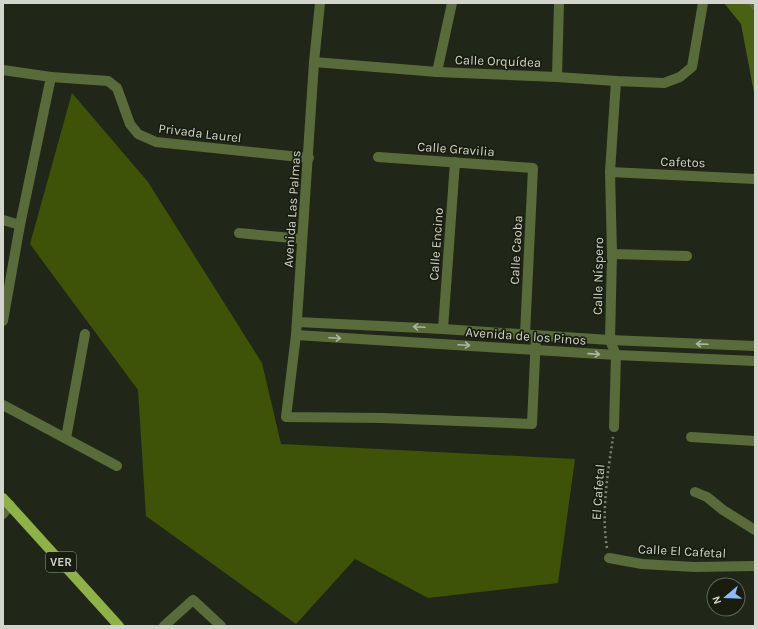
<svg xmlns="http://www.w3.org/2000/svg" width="758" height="629" viewBox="0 0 758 629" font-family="Karla,sans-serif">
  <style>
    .green { fill: #3e5308 }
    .forest { fill: #4a6015 }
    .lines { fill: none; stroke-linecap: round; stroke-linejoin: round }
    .path { stroke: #7e8377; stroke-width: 2.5; stroke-dasharray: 2 3; stroke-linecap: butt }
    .minor { stroke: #5a6b3b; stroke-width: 10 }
    .major { stroke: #8eb148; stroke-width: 10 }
    .oneway { stroke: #adb5a0 }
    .labels { text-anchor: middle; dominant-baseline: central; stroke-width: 3.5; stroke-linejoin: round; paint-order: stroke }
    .shield { fill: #181d0f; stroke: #9a9e93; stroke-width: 1 }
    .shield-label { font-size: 12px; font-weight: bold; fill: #d1d5cb }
    .street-label { font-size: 13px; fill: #d1d5cb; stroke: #181d0f }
  </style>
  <rect width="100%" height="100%" fill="#212718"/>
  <!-- green -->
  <path class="green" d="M 72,93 L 148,182 L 262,363 L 281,444 L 575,459 L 558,583 L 428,598 L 355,559 L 296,624 L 146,516 L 138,390 L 30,244 Z"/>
  <!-- forest -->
  <path class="forest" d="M 724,3 L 755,3 L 755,98 L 741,24 Z"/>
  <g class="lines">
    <!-- path -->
    <path class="path" d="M 607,548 C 601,512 608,472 613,437"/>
    <!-- minor -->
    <g class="minor">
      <path d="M 320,3 L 314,62 L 296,335 L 286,417 L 382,418 L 532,424 L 536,335"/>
      <path d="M 754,3 L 755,5"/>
      <path d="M 314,62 L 437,72 L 557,77 L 616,81 L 664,83 L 680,77 L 692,67 L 703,3"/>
      <path d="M 3,70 L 51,77 L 108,81 L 117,88 L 130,124 L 138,134 L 156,142 L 309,158"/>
      <path d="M 437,72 L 452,3"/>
      <path d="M 557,77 L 559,3"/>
      <path d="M 378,157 L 533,168 L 525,334"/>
      <path d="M 610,172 L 755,179"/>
      <path d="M 3,220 L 20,225"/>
      <path d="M 239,233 L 302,239"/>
      <path d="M 612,254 L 687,256"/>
      <path d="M 3,321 L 20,225 L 51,77"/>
      <path d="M 297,322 L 443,329 L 610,340 L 755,346"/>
      <path d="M 443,329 L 455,162"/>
      <path d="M 296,335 L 616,355 L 755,361"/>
      <path d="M 3,405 L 117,466"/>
      <path d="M 614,427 L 616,355 L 610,340 L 612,254 L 610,172 L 616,81"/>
      <path d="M 691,437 L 755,441"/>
      <path d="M 66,438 L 85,334"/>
      <path d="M 695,492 L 707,497 L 723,510 L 755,530"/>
      <path d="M 3,514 L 10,505"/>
      <path d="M 609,558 L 642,564 L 694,567 L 755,566"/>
      <path d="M 164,626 L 193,600 L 221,626"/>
    </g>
    <!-- major -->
    <path class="major" d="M 3,498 L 119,626"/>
  </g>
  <!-- one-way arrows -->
  <defs><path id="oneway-shaft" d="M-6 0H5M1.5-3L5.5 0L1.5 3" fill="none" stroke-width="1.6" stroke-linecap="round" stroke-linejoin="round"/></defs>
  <g class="oneway">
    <use href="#oneway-shaft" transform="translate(419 327) rotate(-177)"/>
    <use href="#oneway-shaft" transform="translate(335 338) rotate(3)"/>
    <use href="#oneway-shaft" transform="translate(702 344) rotate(-178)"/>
    <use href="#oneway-shaft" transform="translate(464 345) rotate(3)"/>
    <use href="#oneway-shaft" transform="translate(594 354) rotate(4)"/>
  </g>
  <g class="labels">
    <!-- shield labels -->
    <rect class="shield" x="46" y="552" width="30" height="20" rx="3"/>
    <g class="shield-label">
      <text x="61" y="562">VER</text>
    </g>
    <!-- street labels -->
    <g class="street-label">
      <text transform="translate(498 61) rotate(2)">Calle Orquídea</text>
      <text transform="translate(200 133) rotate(7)">Privada Laurel</text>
      <text transform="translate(456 149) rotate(4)">Calle Gravilia</text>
      <text transform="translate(683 162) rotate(2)">Cafetos</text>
      <text transform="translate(292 209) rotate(-86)">Avenida Las Palmas</text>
      <text transform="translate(436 244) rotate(-86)">Calle Encino</text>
      <text transform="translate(516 250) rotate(-87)">Calle Caoba</text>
      <text transform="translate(598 276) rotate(-89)">Calle Níspero</text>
      <text transform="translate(526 336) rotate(4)">Avenida de los Pinos</text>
      <text transform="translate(598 492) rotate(-86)">El Cafetal</text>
      <text transform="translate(682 551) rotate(3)">Calle El Cafetal</text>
    </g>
  </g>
  <!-- border -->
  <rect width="758" height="629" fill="none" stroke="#d1d5cb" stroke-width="8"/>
  <!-- north arrow -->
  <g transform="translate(726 597) rotate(251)"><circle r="19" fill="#181d0f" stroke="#62675a"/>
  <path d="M0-3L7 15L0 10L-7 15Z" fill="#90b8fd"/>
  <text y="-6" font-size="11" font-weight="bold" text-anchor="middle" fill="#d1d5cb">N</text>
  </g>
</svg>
